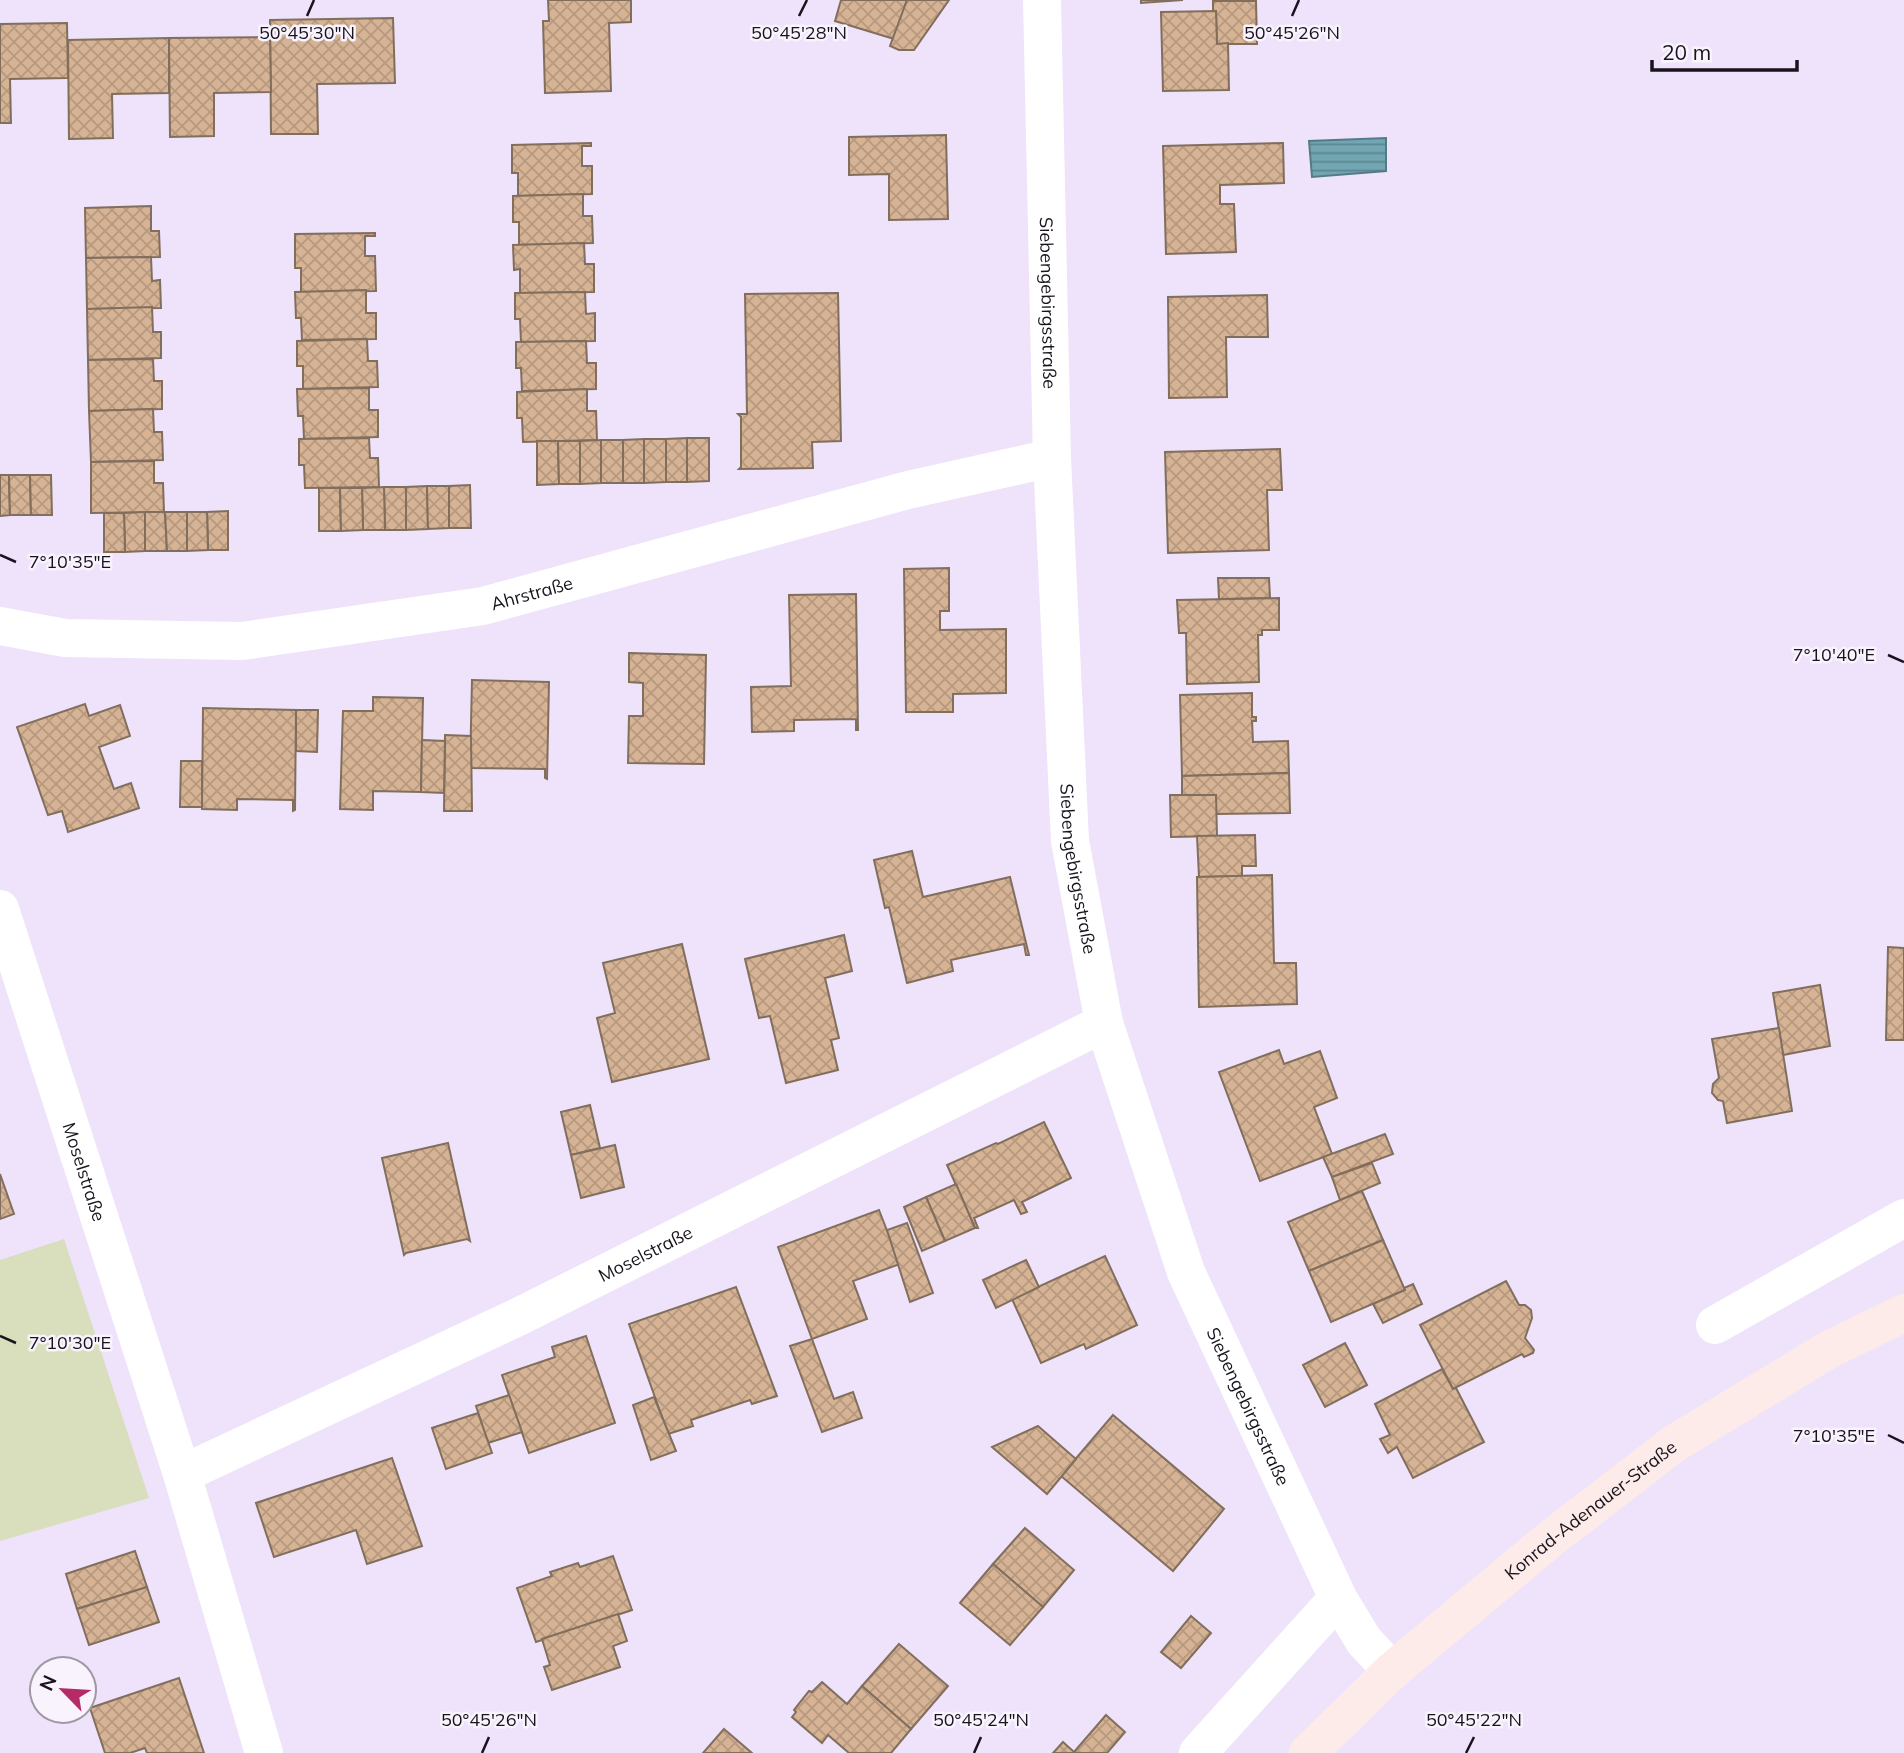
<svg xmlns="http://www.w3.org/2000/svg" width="1904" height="1753" viewBox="0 0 1904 1753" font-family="Mulish,sans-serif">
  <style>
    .grass { fill: #d9debc }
    .water { fill: url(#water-rules); stroke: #567a85; stroke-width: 2 }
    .building { fill: url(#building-cross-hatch); stroke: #826e5d; stroke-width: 2 }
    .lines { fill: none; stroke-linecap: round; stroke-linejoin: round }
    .street { stroke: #fff; stroke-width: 38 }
    .secondary { stroke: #fdebe9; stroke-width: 38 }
    .ticks { fill: none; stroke: #18131c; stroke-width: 2.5 }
    .labels { text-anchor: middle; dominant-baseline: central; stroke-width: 5; stroke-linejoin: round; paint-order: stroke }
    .street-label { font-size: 18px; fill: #18131c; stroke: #f8f3fd }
    .ticks-label { font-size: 18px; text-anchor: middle; fill: #18131c; stroke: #f8f3fd; stroke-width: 5; stroke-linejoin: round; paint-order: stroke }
  </style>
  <defs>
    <pattern id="water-rules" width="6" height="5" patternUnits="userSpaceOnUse" patternTransform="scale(1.75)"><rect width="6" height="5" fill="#71a6b2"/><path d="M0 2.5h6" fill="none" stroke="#5c8690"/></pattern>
    <pattern id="building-cross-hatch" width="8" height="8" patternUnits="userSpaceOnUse" patternTransform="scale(1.75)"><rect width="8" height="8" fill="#d6b394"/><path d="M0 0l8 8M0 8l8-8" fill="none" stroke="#b7997f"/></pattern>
  </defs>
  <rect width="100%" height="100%" fill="#efe2fb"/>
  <!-- grass -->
  <path class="grass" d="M 64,1239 L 149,1498 L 0,1541 L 0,1260 Z"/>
  <!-- water -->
  <path class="water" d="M 1386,138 L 1386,171 L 1312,177 L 1309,141 Z"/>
  <!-- building -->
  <g class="building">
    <path d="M 548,0 L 631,0 L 631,22 L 609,23 L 611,91 L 545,93 L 543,21 L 549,21 Z"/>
    <path d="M 841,0 L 907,0 L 894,39 L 835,21 Z"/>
    <path d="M 907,0 L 949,0 L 914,50 L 899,50 L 890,46 Z"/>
    <path d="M 1141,0 L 1183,0 L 1141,3 Z"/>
    <path d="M 1213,1 L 1256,1 L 1257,44 L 1217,44 L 1216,11 L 1213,11 Z"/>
    <path d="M 1216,11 L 1217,44 L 1228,43 L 1229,90 L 1163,91 L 1161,12 Z"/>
    <path d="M 393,18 L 395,83 L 317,84 L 318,134 L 271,134 L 270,20 Z"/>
    <path d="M 67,23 L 68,78 L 10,79 L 11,123 L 0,123 L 0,24 Z"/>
    <path d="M 270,37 L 271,92 L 214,93 L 214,136 L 170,137 L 169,38 Z"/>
    <path d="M 169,38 L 169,93 L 112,94 L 113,138 L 69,139 L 68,40 Z"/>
    <path d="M 946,135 L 948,219 L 889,220 L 889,174 L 849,175 L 849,137 Z"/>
    <path d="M 591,143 L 591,146 L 582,146 L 582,166 L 592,166 L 592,194 L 518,196 L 518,173 L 512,173 L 512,145 Z"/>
    <path d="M 1283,143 L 1284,183 L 1220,185 L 1220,204 L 1234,204 L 1236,252 L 1166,254 L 1163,146 Z"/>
    <path d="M 583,194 L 583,216 L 592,216 L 593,243 L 519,245 L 519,222 L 513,222 L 513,196 Z"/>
    <path d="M 151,206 L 151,231 L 159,231 L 160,257 L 86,258 L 85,208 Z"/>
    <path d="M 375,233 L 375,236 L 365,236 L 365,256 L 375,256 L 376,291 L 301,292 L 301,268 L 295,268 L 295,234 Z"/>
    <path d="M 584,243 L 585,264 L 594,264 L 594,292 L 520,293 L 520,269 L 514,270 L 513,245 Z"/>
    <path d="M 151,257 L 152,281 L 160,280 L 161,308 L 87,309 L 86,258 Z"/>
    <path d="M 366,290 L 366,313 L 376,313 L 376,339 L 302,340 L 301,318 L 296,318 L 295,292 Z"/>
    <path d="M 585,292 L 586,314 L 595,313 L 595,341 L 521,342 L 520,319 L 515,319 L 515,293 Z"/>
    <path d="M 838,293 L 841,441 L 812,442 L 813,468 L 739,469 L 741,467 L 741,417 L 738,414 L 747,414 L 745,294 Z"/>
    <path d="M 1267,295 L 1268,337 L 1226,337 L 1227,397 L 1169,398 L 1168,297 Z"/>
    <path d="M 152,307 L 153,332 L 161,332 L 161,358 L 88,360 L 87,309 Z"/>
    <path d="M 367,339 L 368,361 L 377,361 L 378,387 L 303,389 L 303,366 L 297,366 L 297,341 Z"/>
    <path d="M 586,341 L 587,363 L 596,363 L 596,389 L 522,391 L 521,368 L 516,368 L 516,342 Z"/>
    <path d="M 153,359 L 154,381 L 162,381 L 162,409 L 89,411 L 88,360 Z"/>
    <path d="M 369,388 L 369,410 L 378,410 L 378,437 L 304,439 L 303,416 L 298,416 L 297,389 Z"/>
    <path d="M 587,389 L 587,411 L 596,411 L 597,440 L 523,442 L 522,418 L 517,418 L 517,392 Z"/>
    <path d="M 153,409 L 154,432 L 162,432 L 163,460 L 91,462 L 89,411 Z"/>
    <path d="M 369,438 L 370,458 L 378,458 L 379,487 L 305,488 L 304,465 L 299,465 L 299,439 Z"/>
    <path d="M 687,438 L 709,438 L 709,481 L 687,482 Z"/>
    <path d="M 687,438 L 687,482 L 666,482 L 666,439 Z"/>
    <path d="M 644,439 L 644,483 L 623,483 L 623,440 Z"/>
    <path d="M 644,439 L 666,439 L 666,482 L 644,483 Z"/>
    <rect x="601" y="440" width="22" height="43"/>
    <path d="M 601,440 L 601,483 L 580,484 L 580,441 Z"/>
    <path d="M 537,441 L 558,441 L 559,484 L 537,485 Z"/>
    <path d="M 558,441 L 580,441 L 580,484 L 559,484 Z"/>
    <path d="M 1280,449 L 1282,490 L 1267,490 L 1269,550 L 1168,553 L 1165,452 Z"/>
    <path d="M 154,461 L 154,483 L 163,483 L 164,512 L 91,513 L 91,462 Z"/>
    <path d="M 0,475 L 9,475 L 10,515 L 0,516 Z"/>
    <path d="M 9,475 L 30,475 L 31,515 L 10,515 Z"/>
    <path d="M 30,475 L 51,475 L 52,515 L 31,515 Z"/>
    <path d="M 470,485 L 471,528 L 449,528 L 449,486 Z"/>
    <path d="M 427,486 L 428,529 L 406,530 L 406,487 Z"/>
    <path d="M 427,486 L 449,486 L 449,528 L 428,529 Z"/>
    <path d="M 384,487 L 406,487 L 406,530 L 385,530 Z"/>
    <path d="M 384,487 L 385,530 L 363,530 L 362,488 Z"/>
    <path d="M 319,488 L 340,488 L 341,531 L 319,531 Z"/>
    <path d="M 340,488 L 362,488 L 363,530 L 341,531 Z"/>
    <path d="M 228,511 L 228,550 L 208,550 L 207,512 Z"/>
    <path d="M 145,512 L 145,551 L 125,552 L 124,513 Z"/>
    <path d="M 145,512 L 165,512 L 167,551 L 145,551 Z"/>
    <path d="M 165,512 L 187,512 L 187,551 L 167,551 Z"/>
    <path d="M 187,512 L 207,512 L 208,550 L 187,551 Z"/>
    <path d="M 104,513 L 124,513 L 125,552 L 104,552 Z"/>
    <path d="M 949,568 L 949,611 L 940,611 L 940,630 L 1006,629 L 1006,693 L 953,694 L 953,712 L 906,712 L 904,569 Z"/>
    <path d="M 1218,578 L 1269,578 L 1270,598 L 1219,599 Z"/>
    <path d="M 856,594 L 858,730 L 856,730 L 856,719 L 794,720 L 794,731 L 752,732 L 751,687 L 791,686 L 789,595 Z"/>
    <path d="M 1279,598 L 1279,630 L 1262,630 L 1262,635 L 1258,635 L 1259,682 L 1187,684 L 1186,633 L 1179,633 L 1177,600 Z"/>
    <path d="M 629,653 L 706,655 L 704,764 L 628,763 L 629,716 L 643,716 L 643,683 L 629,682 Z"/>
    <path d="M 472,680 L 549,682 L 547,779 L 545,778 L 545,769 L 470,768 Z"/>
    <path d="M 1252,693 L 1252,717 L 1256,717 L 1256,721 L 1252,721 L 1253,742 L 1288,741 L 1289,773 L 1182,776 L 1180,695 Z"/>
    <path d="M 373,697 L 423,698 L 421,792 L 373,791 L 373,810 L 340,809 L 343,711 L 373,711 Z"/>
    <path d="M 85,704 L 89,716 L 120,705 L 130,736 L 99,747 L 114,789 L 131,783 L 139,808 L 68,832 L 62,811 L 48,815 L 17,727 Z"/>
    <path d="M 203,708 L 296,710 L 295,810 L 293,811 L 293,800 L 237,799 L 237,810 L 202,809 Z"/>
    <path d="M 296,710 L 318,710 L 317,752 L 296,751 Z"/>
    <path d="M 445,735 L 471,736 L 472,811 L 444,811 Z"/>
    <path d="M 422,740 L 445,741 L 444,793 L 421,792 Z"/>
    <path d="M 181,761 L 202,761 L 202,807 L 180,807 Z"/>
    <path d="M 1289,773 L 1290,813 L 1216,814 L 1216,795 L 1182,795 L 1182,776 Z"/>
    <path d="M 1170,795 L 1216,795 L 1217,836 L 1171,837 Z"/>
    <path d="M 1255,835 L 1256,866 L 1242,866 L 1242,876 L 1199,877 L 1197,836 Z"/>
    <path d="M 912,851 L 923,897 L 1010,877 L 1029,955 L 1026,955 L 1024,944 L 951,960 L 953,971 L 907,983 L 889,907 L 885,908 L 874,860 Z"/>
    <path d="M 1272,875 L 1274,963 L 1296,963 L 1297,1004 L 1199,1007 L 1197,877 Z"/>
    <path d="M 844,935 L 852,971 L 825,978 L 839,1038 L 831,1040 L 838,1070 L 786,1083 L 770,1016 L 759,1018 L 745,959 Z"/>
    <path d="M 682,944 L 709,1059 L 612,1082 L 597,1018 L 615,1013 L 603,963 Z"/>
    <path d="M 1888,947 L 1904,948 L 1904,1040 L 1886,1040 Z"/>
    <path d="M 1820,985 L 1830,1046 L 1783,1055 L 1773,993 Z"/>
    <path d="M 1779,1028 L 1792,1111 L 1727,1123 L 1723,1101 L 1718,1100 L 1712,1093 L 1713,1084 L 1719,1078 L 1712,1039 Z"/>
    <path d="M 1279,1050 L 1284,1064 L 1320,1051 L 1337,1098 L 1314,1107 L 1332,1154 L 1260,1181 L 1219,1072 Z"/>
    <path d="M 590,1105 L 600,1148 L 571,1155 L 561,1112 Z"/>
    <path d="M 1044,1122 L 1071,1178 L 1022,1202 L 1027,1212 L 1021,1214 L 1014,1200 L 974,1218 L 978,1228 L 975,1228 L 947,1165 L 996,1143 L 998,1144 Z"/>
    <path d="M 1385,1134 L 1393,1154 L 1332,1177 L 1323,1157 Z"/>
    <path d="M 448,1143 L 470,1241 L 467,1239 L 406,1253 L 404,1255 L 382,1158 Z"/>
    <path d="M 615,1145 L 624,1187 L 581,1198 L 571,1155 Z"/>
    <path d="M 1372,1163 L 1380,1183 L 1340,1200 L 1332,1177 Z"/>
    <path d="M 0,1174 L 14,1214 L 0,1219 Z"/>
    <path d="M 956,1184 L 975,1228 L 945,1241 L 926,1197 Z"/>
    <path d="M 1362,1191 L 1383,1240 L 1309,1271 L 1288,1222 Z"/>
    <path d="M 926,1197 L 945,1241 L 922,1251 L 904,1207 Z"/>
    <path d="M 879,1210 L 900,1264 L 853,1281 L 867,1319 L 812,1339 L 778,1247 Z"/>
    <path d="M 907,1223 L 933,1293 L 910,1302 L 887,1230 Z"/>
    <path d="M 1383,1240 L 1405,1290 L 1331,1322 L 1309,1271 Z"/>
    <path d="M 1105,1256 L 1137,1325 L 1086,1349 L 1084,1344 L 1041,1363 L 1012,1299 Z"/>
    <path d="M 1026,1260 L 1039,1287 L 996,1308 L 983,1280 Z"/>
    <path d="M 1506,1281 L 1519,1305 L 1525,1305 L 1531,1310 L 1532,1318 L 1525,1338 L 1534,1350 L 1533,1353 L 1524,1357 L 1522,1354 L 1453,1389 L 1420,1325 Z"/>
    <path d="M 1413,1284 L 1422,1304 L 1383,1323 L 1373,1304 L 1405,1290 L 1404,1288 Z"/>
    <path d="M 736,1287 L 777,1396 L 752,1404 L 750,1400 L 691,1420 L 693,1426 L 668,1434 L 629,1324 Z"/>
    <path d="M 586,1336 L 615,1423 L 529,1453 L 502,1375 L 555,1357 L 552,1347 Z"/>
    <path d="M 812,1339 L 834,1399 L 853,1392 L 862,1418 L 822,1432 L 790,1346 Z"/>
    <path d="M 1345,1343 L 1367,1385 L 1325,1407 L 1303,1365 Z"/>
    <path d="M 1442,1369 L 1453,1389 L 1456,1388 L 1484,1442 L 1413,1478 L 1397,1447 L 1388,1453 L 1380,1439 L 1390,1435 L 1375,1404 Z"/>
    <path d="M 509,1395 L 522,1432 L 488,1443 L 476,1406 Z"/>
    <path d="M 654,1397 L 676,1451 L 651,1460 L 633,1405 Z"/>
    <path d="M 478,1413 L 492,1453 L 446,1469 L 432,1428 Z"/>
    <path d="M 1113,1415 L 1224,1509 L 1173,1571 L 1061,1476 Z"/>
    <path d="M 1038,1426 L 1076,1459 L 1047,1494 L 992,1447 Z"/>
    <path d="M 392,1458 L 422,1546 L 367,1564 L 356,1530 L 274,1557 L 256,1503 Z"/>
    <path d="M 1025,1528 L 1074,1570 L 1043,1607 L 993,1564 Z"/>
    <path d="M 135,1551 L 147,1587 L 77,1609 L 66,1574 Z"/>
    <path d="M 613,1556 L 632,1610 L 536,1642 L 517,1588 L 552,1576 L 550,1572 L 578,1563 L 580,1567 Z"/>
    <path d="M 993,1564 L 1043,1607 L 1010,1645 L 960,1603 Z"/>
    <path d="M 147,1587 L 159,1622 L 89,1645 L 77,1609 Z"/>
    <path d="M 618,1614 L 627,1641 L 613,1646 L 620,1667 L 552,1690 L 544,1667 L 550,1665 L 542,1639 Z"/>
    <path d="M 1191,1616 L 1211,1633 L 1181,1668 L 1161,1652 Z"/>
    <path d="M 899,1644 L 948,1686 L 911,1729 L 862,1686 Z"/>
    <path d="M 179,1678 L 204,1753 L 147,1753 L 145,1748 L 130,1753 L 105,1753 L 90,1708 Z"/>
    <path d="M 822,1682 L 847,1704 L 862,1686 L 911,1729 L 891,1753 L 849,1753 L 828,1735 L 822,1743 L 792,1717 L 796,1712 L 794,1710 L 809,1691 L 812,1692 Z"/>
    <path d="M 1106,1715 L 1125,1732 L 1107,1753 L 1076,1753 L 1074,1752 Z"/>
    <path d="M 724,1729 L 752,1753 L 703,1753 Z"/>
    <path d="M 1063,1742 L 1074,1752 L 1076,1753 L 1053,1753 Z"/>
  </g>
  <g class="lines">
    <!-- street -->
    <g class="street">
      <path id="s1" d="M 1042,0 L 1052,458 L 1070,841 L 1104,1023 L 1186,1272 L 1338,1598 L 1364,1641 L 1392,1671"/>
      <path id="s2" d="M 0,626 L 65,638 L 242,641 L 483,606 L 908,490 L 1052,458"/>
      <path id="s3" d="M 0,909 L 182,1474 L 264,1753"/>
      <path d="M 1715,1325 L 1904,1218"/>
      <path id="s4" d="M 182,1474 L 520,1316 L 1104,1023"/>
      <path d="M 1198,1753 L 1338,1598"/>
    </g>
    <!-- secondary -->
    <path class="secondary" id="s5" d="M 1308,1753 L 1392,1671 L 1554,1536 L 1675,1443 L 1830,1349 L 1904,1313"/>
  </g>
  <!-- ticks -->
  <path class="ticks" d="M 307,16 L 314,0M 799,16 L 807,0M 1292,16 L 1299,0M 0,555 L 16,562M 1888,655 L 1904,662M 0,1336 L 16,1343M 1888,1435 L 1904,1443M 482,1753 L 489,1737M 974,1753 L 981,1737M 1466,1753 L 1474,1737"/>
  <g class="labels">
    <!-- street labels -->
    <g class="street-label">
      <text stroke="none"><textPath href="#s1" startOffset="303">Siebengebirgsstraße</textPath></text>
      <text stroke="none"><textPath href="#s2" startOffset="537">Ahrstraße</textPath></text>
      <text stroke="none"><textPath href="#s1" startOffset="870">Siebengebirgsstraße</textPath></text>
      <text stroke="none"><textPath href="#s3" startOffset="276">Moselstraße</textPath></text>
      <text stroke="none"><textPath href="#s4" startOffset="513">Moselstraße</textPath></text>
      <text stroke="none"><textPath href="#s1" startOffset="1437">Siebengebirgsstraße</textPath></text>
      <text stroke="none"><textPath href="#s5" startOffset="373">Konrad-Adenauer-Straße</textPath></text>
    </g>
  </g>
  <g class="ticks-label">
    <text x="307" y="39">50°45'30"N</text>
    <text x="799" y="39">50°45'28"N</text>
    <text x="1292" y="39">50°45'26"N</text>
    <text x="70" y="568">7°10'35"E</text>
    <text x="1834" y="661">7°10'40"E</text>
    <text x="70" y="1349">7°10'30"E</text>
    <text x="1834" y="1442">7°10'35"E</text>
    <text x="489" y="1726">50°45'26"N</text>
    <text x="981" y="1726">50°45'24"N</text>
    <text x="1474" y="1726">50°45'22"N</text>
  </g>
  <!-- north arrow -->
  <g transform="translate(63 1690) rotate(295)"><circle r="33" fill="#f8f3fd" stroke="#9e99a3" stroke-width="2"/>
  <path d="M0-5L12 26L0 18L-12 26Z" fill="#b52b67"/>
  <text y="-10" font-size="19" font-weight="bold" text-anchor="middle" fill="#18131c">N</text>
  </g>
  <!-- scale -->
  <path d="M1652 60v10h145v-10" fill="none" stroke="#18131c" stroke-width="3.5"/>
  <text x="1662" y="60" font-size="21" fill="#18131c" stroke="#f8f3fd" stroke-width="5" paint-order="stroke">20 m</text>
</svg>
